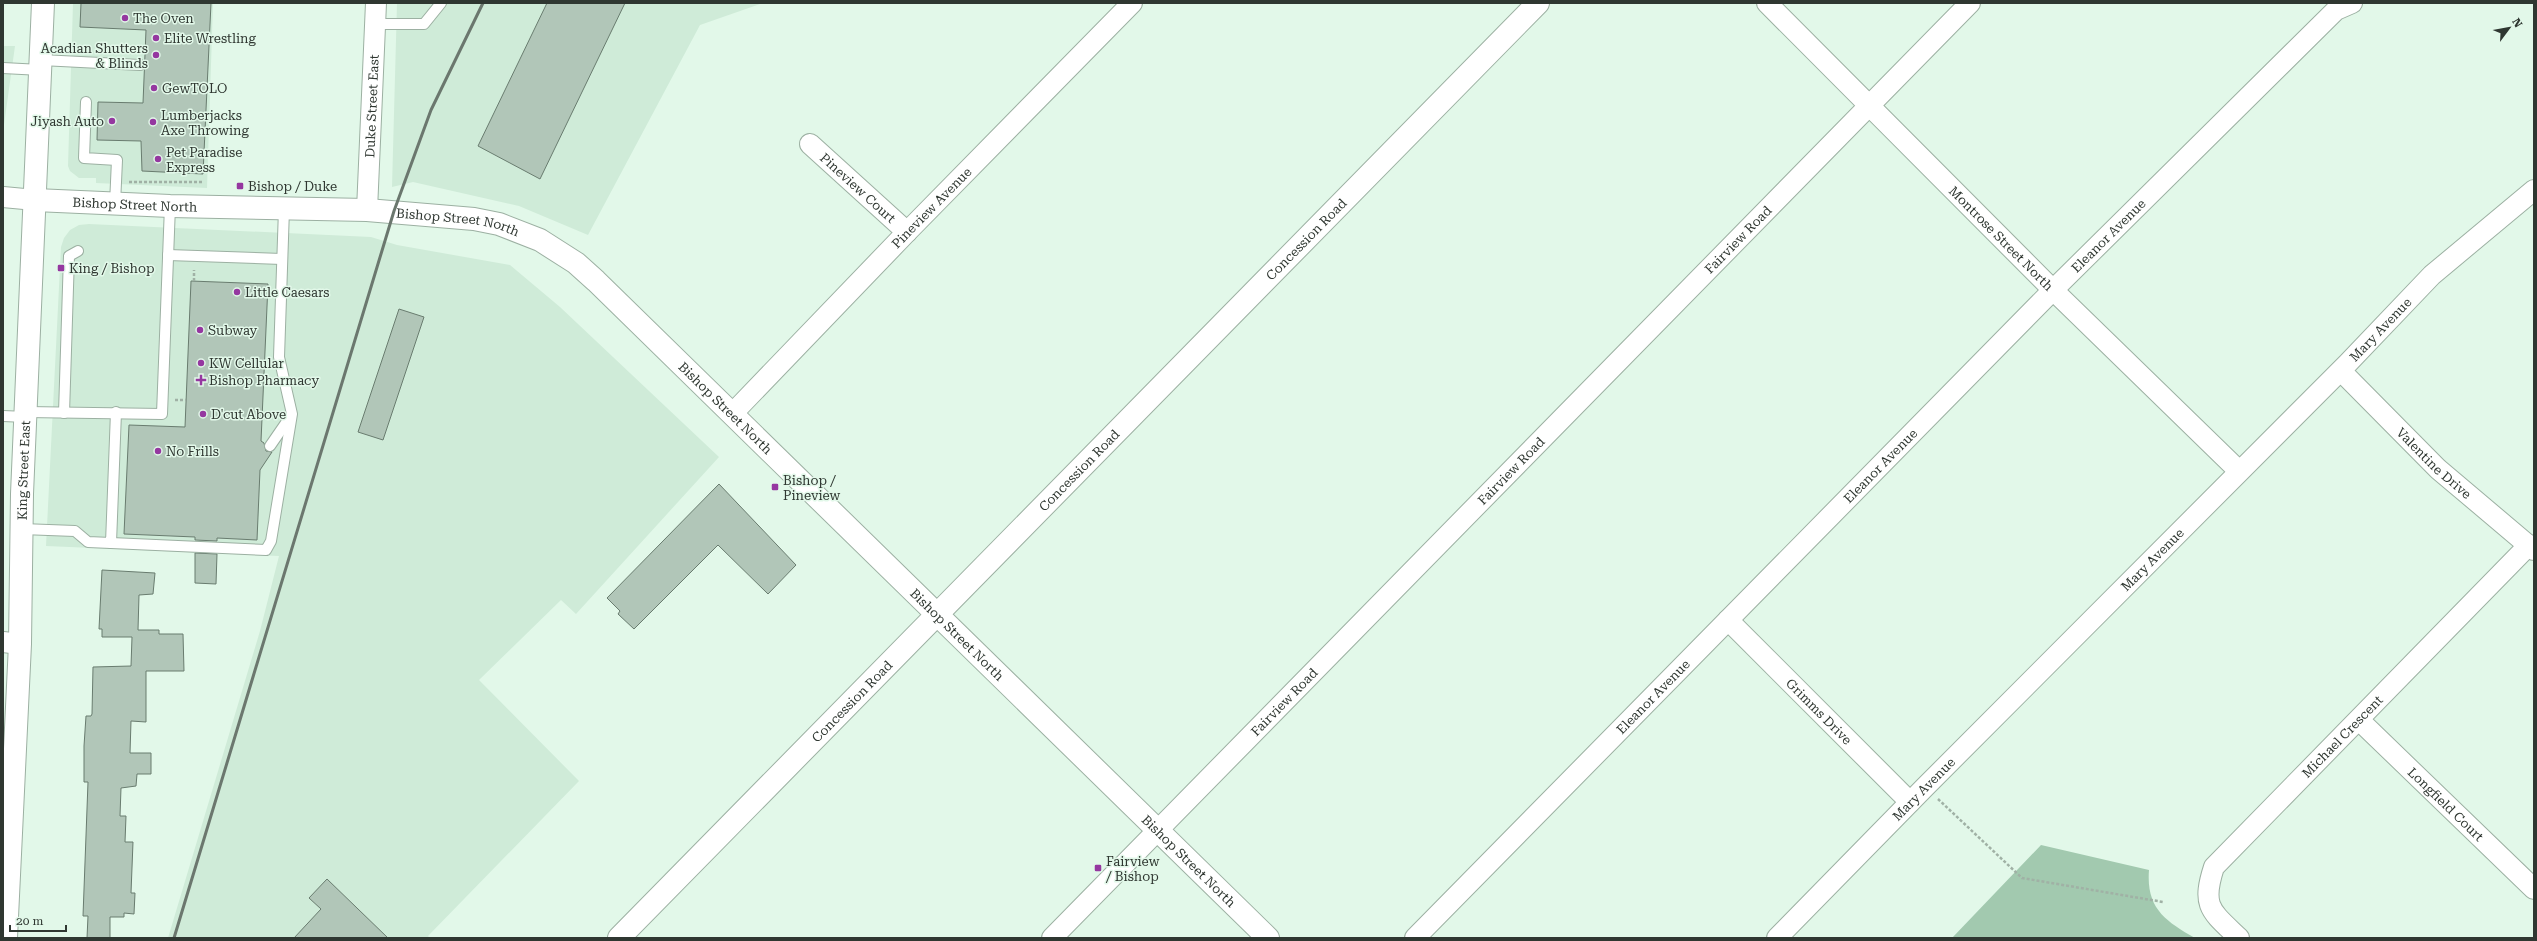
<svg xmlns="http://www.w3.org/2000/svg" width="2537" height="941" viewBox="0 0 2537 941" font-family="'Roboto Serif',serif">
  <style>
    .built { fill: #cfebd8 }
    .green { fill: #a2c9af }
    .building { fill: #b1c6b8; stroke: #697c6f }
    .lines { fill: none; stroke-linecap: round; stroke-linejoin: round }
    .lane-casing { stroke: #9cb0a2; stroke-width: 12 }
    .street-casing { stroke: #9cb0a2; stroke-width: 22 }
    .secondary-casing { stroke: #9cb0a2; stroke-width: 24 }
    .path { stroke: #a0b1a5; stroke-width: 2.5; stroke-dasharray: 3 2; stroke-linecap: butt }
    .lane { stroke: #fff; stroke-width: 10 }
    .street { stroke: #fff; stroke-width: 20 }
    .secondary { stroke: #fff; stroke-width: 22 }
    .rail { stroke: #6b776e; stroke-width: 3 }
    .poi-dot { fill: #9537a0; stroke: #e2f8e9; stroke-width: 1.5 }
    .labels { text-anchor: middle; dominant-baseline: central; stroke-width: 3; stroke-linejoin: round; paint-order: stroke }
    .poi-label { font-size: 13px; fill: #2f3731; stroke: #e2f8e9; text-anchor: start }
    .street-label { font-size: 13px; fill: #2f3731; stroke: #e2f8e9 }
  </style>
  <rect width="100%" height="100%" fill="#e2f8e9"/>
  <!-- built -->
  <g class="built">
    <path d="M 73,3 L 213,3 L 207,188 L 96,183 L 96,178 L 79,178 L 70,171 L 68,166 Z"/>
    <path d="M 397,3 L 763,3 L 700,25 L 588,235 L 519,206 L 413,182 L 392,187 Z"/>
    <path d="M 3,46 L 15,46 L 3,132 L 3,171 Z"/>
    <path d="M 89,224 L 371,237 L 397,245 L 510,265 L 560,307 L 719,457 L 576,614 L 561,600 L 479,680 L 579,781 L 428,936 L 430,938 L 168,938 L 260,631 L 279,556 L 46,546 L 61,247 L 64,238 L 70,230 L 79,225 Z"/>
  </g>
  <!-- green -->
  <path class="green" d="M 2041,845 L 2149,870 C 2146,908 2165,921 2195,938 L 1952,938 Z"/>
  <!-- building -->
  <g class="building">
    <path d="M 81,3 L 211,3 L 203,174 L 142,171 L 141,141 L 97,140 L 98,102 L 143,103 L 146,30 L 80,27 Z"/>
    <path d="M 547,3 L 625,3 L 540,179 L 478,146 Z"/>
    <path d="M 191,281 L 268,284 L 261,441 L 264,443 L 266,451 L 272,452 L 260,470 L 257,540 L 217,538 L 217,541 L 195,540 L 195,537 L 124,534 L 129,425 L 185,427 Z"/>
    <path d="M 399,309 L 424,317 L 383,440 L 358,432 Z"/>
    <path d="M 719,484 L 796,565 L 768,594 L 718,545 L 634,629 L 618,614 L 620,611 L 607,598 Z"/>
    <path d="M 195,553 L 217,554 L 216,584 L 195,583 Z"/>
    <path d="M 102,570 L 155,573 L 153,594 L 139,595 L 138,630 L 159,630 L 159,634 L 183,634 L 184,671 L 146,671 L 146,722 L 131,721 L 130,753 L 151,753 L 151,774 L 137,774 L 136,786 L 121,788 L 120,816 L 126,816 L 125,842 L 133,842 L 131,893 L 135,893 L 134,914 L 124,913 L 124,917 L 110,917 L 110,938 L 87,938 L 88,916 L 83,916 L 88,782 L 84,782 L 84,746 L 86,716 L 91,716 L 92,714 L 93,667 L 131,666 L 132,637 L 102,637 L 102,629 L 99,629 Z"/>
    <path d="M 327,879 L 388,938 L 294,938 L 321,909 L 309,898 Z"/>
  </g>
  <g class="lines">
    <defs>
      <g id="lane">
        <path d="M 375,24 L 424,24 L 441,3"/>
        <path d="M 41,60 L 140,65"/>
        <path d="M 3,68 L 41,70"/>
        <path d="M 86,102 L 84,158 L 117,160 L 115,204"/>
        <path d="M 168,255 L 282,259"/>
        <path d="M 26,412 L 162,414 L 170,206"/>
        <path d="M 64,413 L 69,256 L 78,251"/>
        <path d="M 3,416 L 26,417"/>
        <path d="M 270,446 L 290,417"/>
        <path d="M 22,529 L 75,531 L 88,542 L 111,543 L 116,412"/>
        <path d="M 111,543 L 266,550 L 271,541 L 292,414 L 279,357 L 284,209"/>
      </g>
      <g id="street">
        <path id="s1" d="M 1767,3 L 2053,290 L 2239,471"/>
        <path id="s2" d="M 810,144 L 907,232"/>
        <path d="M 3,197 L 35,200"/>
        <path id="s3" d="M 367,210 L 376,3"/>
        <path id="s4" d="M 2341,371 L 2438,469 L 2534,550"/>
        <path id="s5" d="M 732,414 L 907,232 L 1132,3"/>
        <path id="s6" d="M 1728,620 L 1910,802"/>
        <path d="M 3,642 L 20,644"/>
        <path id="s7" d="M 2359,720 L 2534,889"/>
        <path id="s8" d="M 1052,938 L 1970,3"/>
        <path id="s9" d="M 1415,938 L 2053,290 L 2336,10 L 2352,3"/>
        <path id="s10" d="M 1777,938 L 1925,787 L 2348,363 L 2432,275 L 2534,190"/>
        <path id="s11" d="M 2239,938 C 2211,911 2201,907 2214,867 L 2529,545"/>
      </g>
      <g id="secondary">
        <path id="s12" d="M 35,200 L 170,206 L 367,210 L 474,219 L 499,224 L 540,240 L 576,263 L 596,281 L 1268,938"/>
        <path id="s13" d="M 6,938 L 20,644 L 22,494 L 43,3"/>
        <path id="s14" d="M 619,938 L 1538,3"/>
      </g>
    </defs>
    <!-- lane casing -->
    <use href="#lane" class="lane-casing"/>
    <!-- street casing -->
    <use href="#street" class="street-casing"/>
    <!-- secondary casing -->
    <use href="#secondary" class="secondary-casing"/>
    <!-- path -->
    <g class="path">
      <path d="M 129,182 L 203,182"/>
      <path d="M 194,281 L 194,270"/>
      <path d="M 175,400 L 186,400"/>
      <path d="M 1938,799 L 2022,878 L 2163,902"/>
    </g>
    <!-- lane -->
    <use href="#lane" class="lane"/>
    <!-- street -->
    <use href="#street" class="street"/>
    <!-- secondary -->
    <use href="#secondary" class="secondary"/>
    <!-- rail -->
    <path class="rail" d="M 174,938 L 394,211 L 431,110 L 483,3"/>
  </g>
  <!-- markers -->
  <g class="poi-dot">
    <circle cx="125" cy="18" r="4"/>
    <circle cx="156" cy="38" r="4"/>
    <circle cx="156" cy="55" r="4"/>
    <circle cx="154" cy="88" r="4"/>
    <circle cx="112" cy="121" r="4"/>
    <circle cx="153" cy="122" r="4"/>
    <circle cx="158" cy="159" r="4"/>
    <rect x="236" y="182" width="8" height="8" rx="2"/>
    <rect x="57" y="264" width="8" height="8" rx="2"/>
    <circle cx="237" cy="292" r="4"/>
    <circle cx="200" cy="330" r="4"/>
    <circle cx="201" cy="363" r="4"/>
    <path d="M199 374h4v4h4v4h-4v4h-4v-4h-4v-4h4z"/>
    <circle cx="203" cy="414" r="4"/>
    <circle cx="158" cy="451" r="4"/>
    <rect x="771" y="483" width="8" height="8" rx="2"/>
    <rect x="1094" y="864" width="8" height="8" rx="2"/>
  </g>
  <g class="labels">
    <!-- poi labels -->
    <g class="poi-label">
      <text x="133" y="18">The Oven</text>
      <text x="164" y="38">Elite Wrestling</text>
      <text x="148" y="48" text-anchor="end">Acadian Shutters<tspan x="148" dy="15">&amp; Blinds</tspan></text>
      <text x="162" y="88">GewTOLO</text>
      <text x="161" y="115">Lumberjacks<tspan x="161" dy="15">Axe Throwing</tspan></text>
      <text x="104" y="121" text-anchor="end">Jiyash Auto</text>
      <text x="166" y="152">Pet Paradise<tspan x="166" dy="15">Express</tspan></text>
      <text x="248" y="186">Bishop / Duke</text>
      <text x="69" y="268">King / Bishop</text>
      <text x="245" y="292">Little Caesars</text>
      <text x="208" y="330">Subway</text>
      <text x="209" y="363">KW Cellular</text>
      <text x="209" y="380">Bishop Pharmacy</text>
      <text x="211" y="414">D'cut Above</text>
      <text x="166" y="451">No Frills</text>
      <text x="783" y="480">Bishop /<tspan x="783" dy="15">Pineview</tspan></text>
      <text x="1106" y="861">Fairview<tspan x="1106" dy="15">/ Bishop</tspan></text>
    </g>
    <!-- street labels -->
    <g class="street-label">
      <text stroke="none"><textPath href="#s3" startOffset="104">Duke Street East</textPath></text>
      <text stroke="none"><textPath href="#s2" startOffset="65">Pineview Court</textPath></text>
      <text stroke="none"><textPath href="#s12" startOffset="100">Bishop Street North</textPath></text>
      <text stroke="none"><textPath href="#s5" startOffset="287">Pineview Avenue</textPath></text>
      <text stroke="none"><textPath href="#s12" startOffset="424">Bishop Street North</textPath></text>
      <text stroke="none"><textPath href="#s9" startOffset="987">Eleanor Avenue</textPath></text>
      <text stroke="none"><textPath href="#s8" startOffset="979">Fairview Road</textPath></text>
      <text stroke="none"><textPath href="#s1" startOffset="332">Montrose Street North</textPath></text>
      <text stroke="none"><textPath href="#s14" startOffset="980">Concession Road</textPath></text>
      <text stroke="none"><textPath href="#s10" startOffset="857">Mary Avenue</textPath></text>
      <text stroke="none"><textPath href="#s12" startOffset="760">Bishop Street North</textPath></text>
      <text stroke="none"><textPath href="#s4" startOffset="131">Valentine Drive</textPath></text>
      <text stroke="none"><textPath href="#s9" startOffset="663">Eleanor Avenue</textPath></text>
      <text stroke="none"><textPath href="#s8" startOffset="655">Fairview Road</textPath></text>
      <text stroke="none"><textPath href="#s13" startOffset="468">King Street East</textPath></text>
      <text stroke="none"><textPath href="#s14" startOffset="656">Concession Road</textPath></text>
      <text stroke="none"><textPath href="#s10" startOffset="533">Mary Avenue</textPath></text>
      <text stroke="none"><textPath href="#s12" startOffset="1084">Bishop Street North</textPath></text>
      <text stroke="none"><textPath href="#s9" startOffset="339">Eleanor Avenue</textPath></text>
      <text stroke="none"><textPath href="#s14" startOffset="332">Concession Road</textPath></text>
      <text stroke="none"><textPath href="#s8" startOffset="331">Fairview Road</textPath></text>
      <text stroke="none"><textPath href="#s6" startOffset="129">Grimms Drive</textPath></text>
      <text stroke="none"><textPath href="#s11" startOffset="266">Michael Crescent</textPath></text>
      <text stroke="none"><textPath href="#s10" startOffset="209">Mary Avenue</textPath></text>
      <text stroke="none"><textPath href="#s7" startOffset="121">Longfield Court</textPath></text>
      <text stroke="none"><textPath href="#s12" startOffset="1408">Bishop Street North</textPath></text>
    </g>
  </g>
  <!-- border -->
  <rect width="2537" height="941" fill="none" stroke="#2f3731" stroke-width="8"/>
  <!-- north arrow -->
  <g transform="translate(2509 28) rotate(58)" stroke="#e2f8e9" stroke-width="3" paint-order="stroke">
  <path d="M0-3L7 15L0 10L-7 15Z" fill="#2f3731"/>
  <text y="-6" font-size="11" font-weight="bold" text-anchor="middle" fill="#2f3731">N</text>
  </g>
  <!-- scale -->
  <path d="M10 925v6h56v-6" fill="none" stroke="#2f3731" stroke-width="2"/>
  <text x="16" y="925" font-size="12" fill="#2f3731" stroke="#e2f8e9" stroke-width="3" paint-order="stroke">20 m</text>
</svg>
